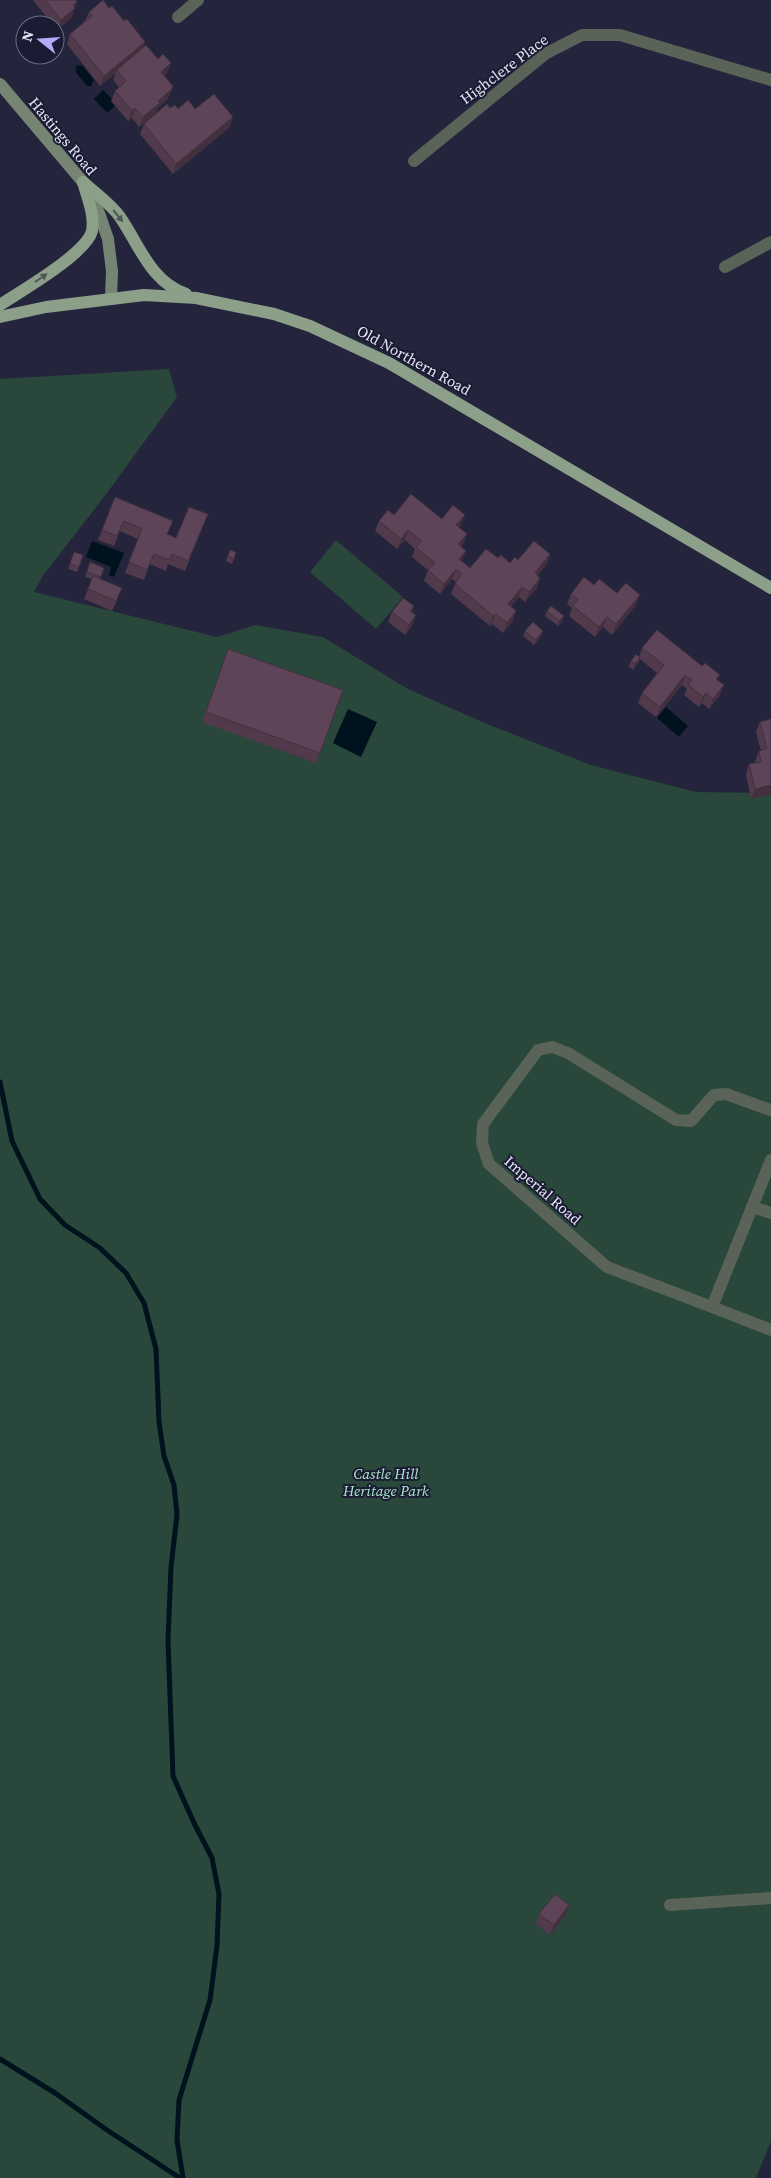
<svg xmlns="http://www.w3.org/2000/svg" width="771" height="2178" viewBox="0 0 771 2178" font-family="'Source Serif 4',serif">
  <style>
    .green { fill: #29473a }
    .water { fill: #00121e }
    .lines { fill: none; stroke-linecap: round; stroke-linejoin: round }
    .stream { stroke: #00121e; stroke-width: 5 }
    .street { stroke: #5a6358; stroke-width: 12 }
    .secondary { stroke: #768573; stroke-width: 12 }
    .primary { stroke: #8c9f88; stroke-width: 12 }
    .wall { fill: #513a4c }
    .shaded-wall { fill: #42303e }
    .building { fill: #5e4458; stroke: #42303e }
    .oneway { fill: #4e5659 }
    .labels { text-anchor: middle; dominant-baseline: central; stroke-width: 4; stroke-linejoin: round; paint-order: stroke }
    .street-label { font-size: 15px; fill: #e5e6f7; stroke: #1b1b33 }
    .park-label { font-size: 15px; font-style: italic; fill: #aaebcc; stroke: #1b1b33 }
  </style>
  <rect width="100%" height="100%" fill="#24243d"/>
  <!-- green -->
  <g class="green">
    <path d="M 169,369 L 177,397 L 104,497 L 42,577 L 34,592 L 217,637 L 255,625 L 323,637 L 408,689 L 487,724 L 591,765 L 696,792 L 771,793 L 771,2141 L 756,2178 L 0,2178 L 0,379 Z"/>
    <path d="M 336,540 L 403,597 L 376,629 L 310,572 Z"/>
  </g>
  <!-- water -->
  <g class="water">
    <path d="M 78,65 L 80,66 L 82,65 L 94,80 L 91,86 L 87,86 L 75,71 L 77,70 L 75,67 Z"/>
    <path d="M 103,90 L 117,104 L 107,113 L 94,99 Z"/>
    <path d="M 92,541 L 124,553 L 114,577 L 109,575 L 111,567 L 86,557 Z"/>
    <path d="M 666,707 L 688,726 L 679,737 L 657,718 Z"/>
    <path d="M 348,709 L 377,722 L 361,757 L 333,743 Z"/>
  </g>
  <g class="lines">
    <!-- stream -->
    <g class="stream">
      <path d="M 0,1082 L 12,1141 L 40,1199 L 65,1225 L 100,1248 L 126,1273 L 144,1303 L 156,1349 L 159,1422 L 164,1456 L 174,1485 L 177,1515 L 171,1567 L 168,1641 L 173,1776 L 194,1823 L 212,1858 L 219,1894 L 217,1946 L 210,2000 L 179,2100 L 177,2140 L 183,2178"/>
      <path d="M 0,2059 L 55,2093 L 107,2130 L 180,2178"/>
    </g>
    <!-- street -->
    <g class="street">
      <path d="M 178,17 L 198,0"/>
      <path d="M 414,161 L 545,54 L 582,35 L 620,35 L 771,80"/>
      <path d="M 725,267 L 771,242"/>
      <path d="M 771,1110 L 726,1094 L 714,1095 L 691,1121 L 676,1120 L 568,1053 L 552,1047 L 538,1050 L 483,1124 L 482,1143 L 489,1164 L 607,1267 L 712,1307 L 771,1160"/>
      <path d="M 752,1207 L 771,1213"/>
      <path d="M 712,1307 L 771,1330"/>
      <path d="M 670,1905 L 771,1898"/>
    </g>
    <!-- secondary -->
    <path class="secondary" d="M 0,84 L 83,182 L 99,213 L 108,239 L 112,271 L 111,299"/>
    <!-- primary -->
    <g class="primary">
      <path d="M 83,182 C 95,193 111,204 120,217 C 140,246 150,281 186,294"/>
      <path d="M 0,305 C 21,291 86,254 92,231 C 95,215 87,197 83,182"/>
      <path d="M 0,317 L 46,307 L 144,295 L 196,298 L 274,314 L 310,326 L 389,363 L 771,588"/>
    </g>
  </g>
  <!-- wall -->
  <g class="wall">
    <path d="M 33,0 L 76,0 L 77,2 L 71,18 L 57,30 L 55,28 L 55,25 L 53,25 Z"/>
    <path d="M 109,8 L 124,21 L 145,42 L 143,48 L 167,73 L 164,76 L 168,99 L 158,108 L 156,113 L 139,127 L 132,118 L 128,121 L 111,101 L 115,91 L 119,87 L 113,80 L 116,73 L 100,86 L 67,44 L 70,34 L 85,21 L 89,12 Z"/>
    <path d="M 170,108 L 195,109 L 230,127 L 173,174 L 140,134 L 144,124 Z"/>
    <path d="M 115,497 L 168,534 L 176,538 L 208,514 L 185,571 L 168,564 L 166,571 L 150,564 L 144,580 L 125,573 L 138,539 L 120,531 L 114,546 L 98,540 Z"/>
    <path d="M 394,515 L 442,519 L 461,525 L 459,527 L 467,534 L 463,544 L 461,547 L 462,561 L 470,568 L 498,558 L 510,563 L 518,560 L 550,554 L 547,564 L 538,575 L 540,578 L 537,588 L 525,602 L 519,597 L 511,606 L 516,611 L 513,621 L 503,633 L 492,624 L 490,626 L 451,594 L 456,582 L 452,579 L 440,594 L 424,581 L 428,570 L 412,557 L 415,549 L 405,540 L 397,549 L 375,531 L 379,521 Z"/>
    <path d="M 230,550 L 236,552 L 232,564 L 226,561 Z"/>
    <path d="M 74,552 L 83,555 L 77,572 L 68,569 Z"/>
    <path d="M 90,562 L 104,568 L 100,579 L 118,598 L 112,611 L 84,599 L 92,579 L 85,577 Z"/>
    <path d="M 594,585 L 617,593 L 636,605 L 612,635 L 603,627 L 595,637 L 569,616 L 572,608 L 567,604 L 571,594 Z"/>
    <path d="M 414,606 L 412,612 L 412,626 L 405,635 L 388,622 L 392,612 Z"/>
    <path d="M 547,611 L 564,616 L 562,621 L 558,626 L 545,616 Z"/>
    <path d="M 525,631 L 543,631 L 541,636 L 534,645 L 523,636 Z"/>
    <path d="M 642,648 L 718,680 L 720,695 L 709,709 L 702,703 L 699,707 L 684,695 L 687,689 L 682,685 L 656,717 L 638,703 L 642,693 L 657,673 L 640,659 L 638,663 L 633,670 L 629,666 L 631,661 L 639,657 Z"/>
    <path d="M 228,649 L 343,690 L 316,763 L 202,722 Z"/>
    <path d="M 771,719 L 771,794 L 751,799 L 746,775 L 749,764 L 755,763 L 755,761 L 759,751 L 761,751 L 756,732 L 760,722 Z"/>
    <path d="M 569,1905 L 566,1915 L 550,1935 L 536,1924 L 539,1914 Z"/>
  </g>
  <!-- shaded-wall -->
  <g class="shaded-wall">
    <path d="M 77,2 L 71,18 L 57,30 L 61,20 L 73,5 Z"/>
    <path d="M 145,42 L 141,52 L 117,70 L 116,73 L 100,86 L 104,76 Z"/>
    <path d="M 171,63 L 167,73 L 157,82 L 161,72 Z"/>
    <path d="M 172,89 L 168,99 L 158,108 L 156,113 L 139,127 L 143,117 L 158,101 Z"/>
    <path d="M 135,108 L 132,118 L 128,121 L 132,111 Z"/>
    <path d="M 233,117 L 230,127 L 173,174 L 176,164 Z"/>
    <path d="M 465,515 L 461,525 L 453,535 L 456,525 Z"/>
    <path d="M 408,530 L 405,540 L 397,549 L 401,539 Z"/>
    <path d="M 467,534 L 463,544 L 455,554 L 458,544 Z"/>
    <path d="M 466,551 L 462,561 L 455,569 L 459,559 Z"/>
    <path d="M 550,554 L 547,564 L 531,583 L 535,573 Z"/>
    <path d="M 456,569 L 452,579 L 440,594 L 444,584 Z"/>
    <path d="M 540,578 L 537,588 L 525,602 L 529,592 Z"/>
    <path d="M 522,587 L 519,597 L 504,614 L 508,604 Z"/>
    <path d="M 640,595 L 636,605 L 612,635 L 616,624 Z"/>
    <path d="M 516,611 L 513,621 L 503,633 L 507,623 Z"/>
    <path d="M 495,614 L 492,624 L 490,626 L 493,616 Z"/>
    <path d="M 416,615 L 412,626 L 405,635 L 409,625 Z"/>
    <path d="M 564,616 L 562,621 L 558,626 L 559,621 Z"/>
    <path d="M 607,617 L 603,627 L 595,637 L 599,627 Z"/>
    <path d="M 543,631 L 541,636 L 534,645 L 536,640 Z"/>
    <path d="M 640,658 L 638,663 L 633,670 L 635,664 Z"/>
    <path d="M 685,675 L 682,685 L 656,717 L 660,707 Z"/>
    <path d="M 724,685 L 720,695 L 709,709 L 713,699 Z"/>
    <path d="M 706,693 L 702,703 L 699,707 L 703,697 Z"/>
    <path d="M 771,785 L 771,794 L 751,799 L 755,789 Z"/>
    <path d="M 569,1905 L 566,1915 L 550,1935 L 554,1925 Z"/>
  </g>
  <!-- building -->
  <g class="building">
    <path d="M 45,0 L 75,0 L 77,2 L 73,5 L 75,8 L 61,20 Z"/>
    <path d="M 103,0 L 109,8 L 112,6 L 124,21 L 127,19 L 145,42 L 104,76 L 70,34 L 92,16 L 89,12 Z"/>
    <path d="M 146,45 L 158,59 L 163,54 L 171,63 L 161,72 L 173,86 L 172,89 L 158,101 L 160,103 L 143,117 L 135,108 L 132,111 L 115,91 L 126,81 L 117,70 Z"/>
    <path d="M 214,94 L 233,117 L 176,164 L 144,124 L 167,104 L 170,108 L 175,105 L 178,109 L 188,100 L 195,109 Z"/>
    <path d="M 411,494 L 442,519 L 453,505 L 465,515 L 456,525 L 467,534 L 458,544 L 466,551 L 459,559 L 470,568 L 486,549 L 498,558 L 501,555 L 510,563 L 515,557 L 518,560 L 534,541 L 550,554 L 535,573 L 540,578 L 529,592 L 522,587 L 508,604 L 516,611 L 507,623 L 495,614 L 493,616 L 455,584 L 462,574 L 456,569 L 444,584 L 428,570 L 435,563 L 416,547 L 421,541 L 408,530 L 401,539 L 379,521 L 388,510 L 394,515 Z"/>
    <path d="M 115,497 L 173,521 L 167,534 L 176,538 L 189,507 L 208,514 L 188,561 L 172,554 L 169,560 L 154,554 L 147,570 L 129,562 L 142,529 L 124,521 L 117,536 L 102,530 Z"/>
    <path d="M 230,550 L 236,552 L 234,559 L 228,556 Z"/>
    <path d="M 74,552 L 83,555 L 79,567 L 70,564 Z"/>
    <path d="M 90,562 L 104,568 L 101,577 L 87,572 Z"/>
    <path d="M 93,576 L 122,588 L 116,601 L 88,589 Z"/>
    <path d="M 584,577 L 594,585 L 599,579 L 617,593 L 626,583 L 640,595 L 616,624 L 607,617 L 599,627 L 573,606 L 578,599 L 571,594 Z"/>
    <path d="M 403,598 L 414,606 L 410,611 L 416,615 L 409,625 L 392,612 Z"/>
    <path d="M 551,606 L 564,616 L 559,621 L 547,611 Z"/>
    <path d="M 533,622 L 543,631 L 536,640 L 525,631 Z"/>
    <path d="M 657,630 L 702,666 L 705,663 L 720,675 L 716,679 L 724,685 L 713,699 L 706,693 L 703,697 L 688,685 L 692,680 L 685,675 L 660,707 L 642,693 L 664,665 L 642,648 Z"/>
    <path d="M 228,649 L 343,690 L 320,753 L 206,712 Z"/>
    <path d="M 636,654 L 640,658 L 635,664 L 631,661 Z"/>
    <path d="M 771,719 L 771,785 L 755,789 L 749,764 L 761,762 L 759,751 L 767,749 L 760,722 Z"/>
    <path d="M 555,1894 L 569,1905 L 554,1925 L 539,1914 Z"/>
  </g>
  <!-- one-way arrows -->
  <defs><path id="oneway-solid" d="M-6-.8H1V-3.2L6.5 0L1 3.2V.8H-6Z" transform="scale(1.25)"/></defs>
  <g class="oneway">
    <use href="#oneway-solid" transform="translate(118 216) rotate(51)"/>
    <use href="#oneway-solid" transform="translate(41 278) rotate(-35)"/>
  </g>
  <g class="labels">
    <!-- street labels -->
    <g class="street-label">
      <text transform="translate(504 69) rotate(-37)">Highclere Place</text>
      <text transform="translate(63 136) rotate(50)">Hastings Road</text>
      <text transform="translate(414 360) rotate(29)">Old Northern Road</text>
      <text transform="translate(543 1190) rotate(41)">Imperial Road</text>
    </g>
    <!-- park labels -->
    <g class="park-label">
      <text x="386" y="1473">Castle Hill<tspan x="386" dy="17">Heritage Park</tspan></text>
    </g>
  </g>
  <!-- north arrow -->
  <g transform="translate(40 40) rotate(287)"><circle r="24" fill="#1b1b33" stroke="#6c6c81"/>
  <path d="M0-4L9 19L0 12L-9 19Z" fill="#b1adfa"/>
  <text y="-8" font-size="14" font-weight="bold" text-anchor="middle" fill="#e5e6f7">N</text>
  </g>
</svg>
